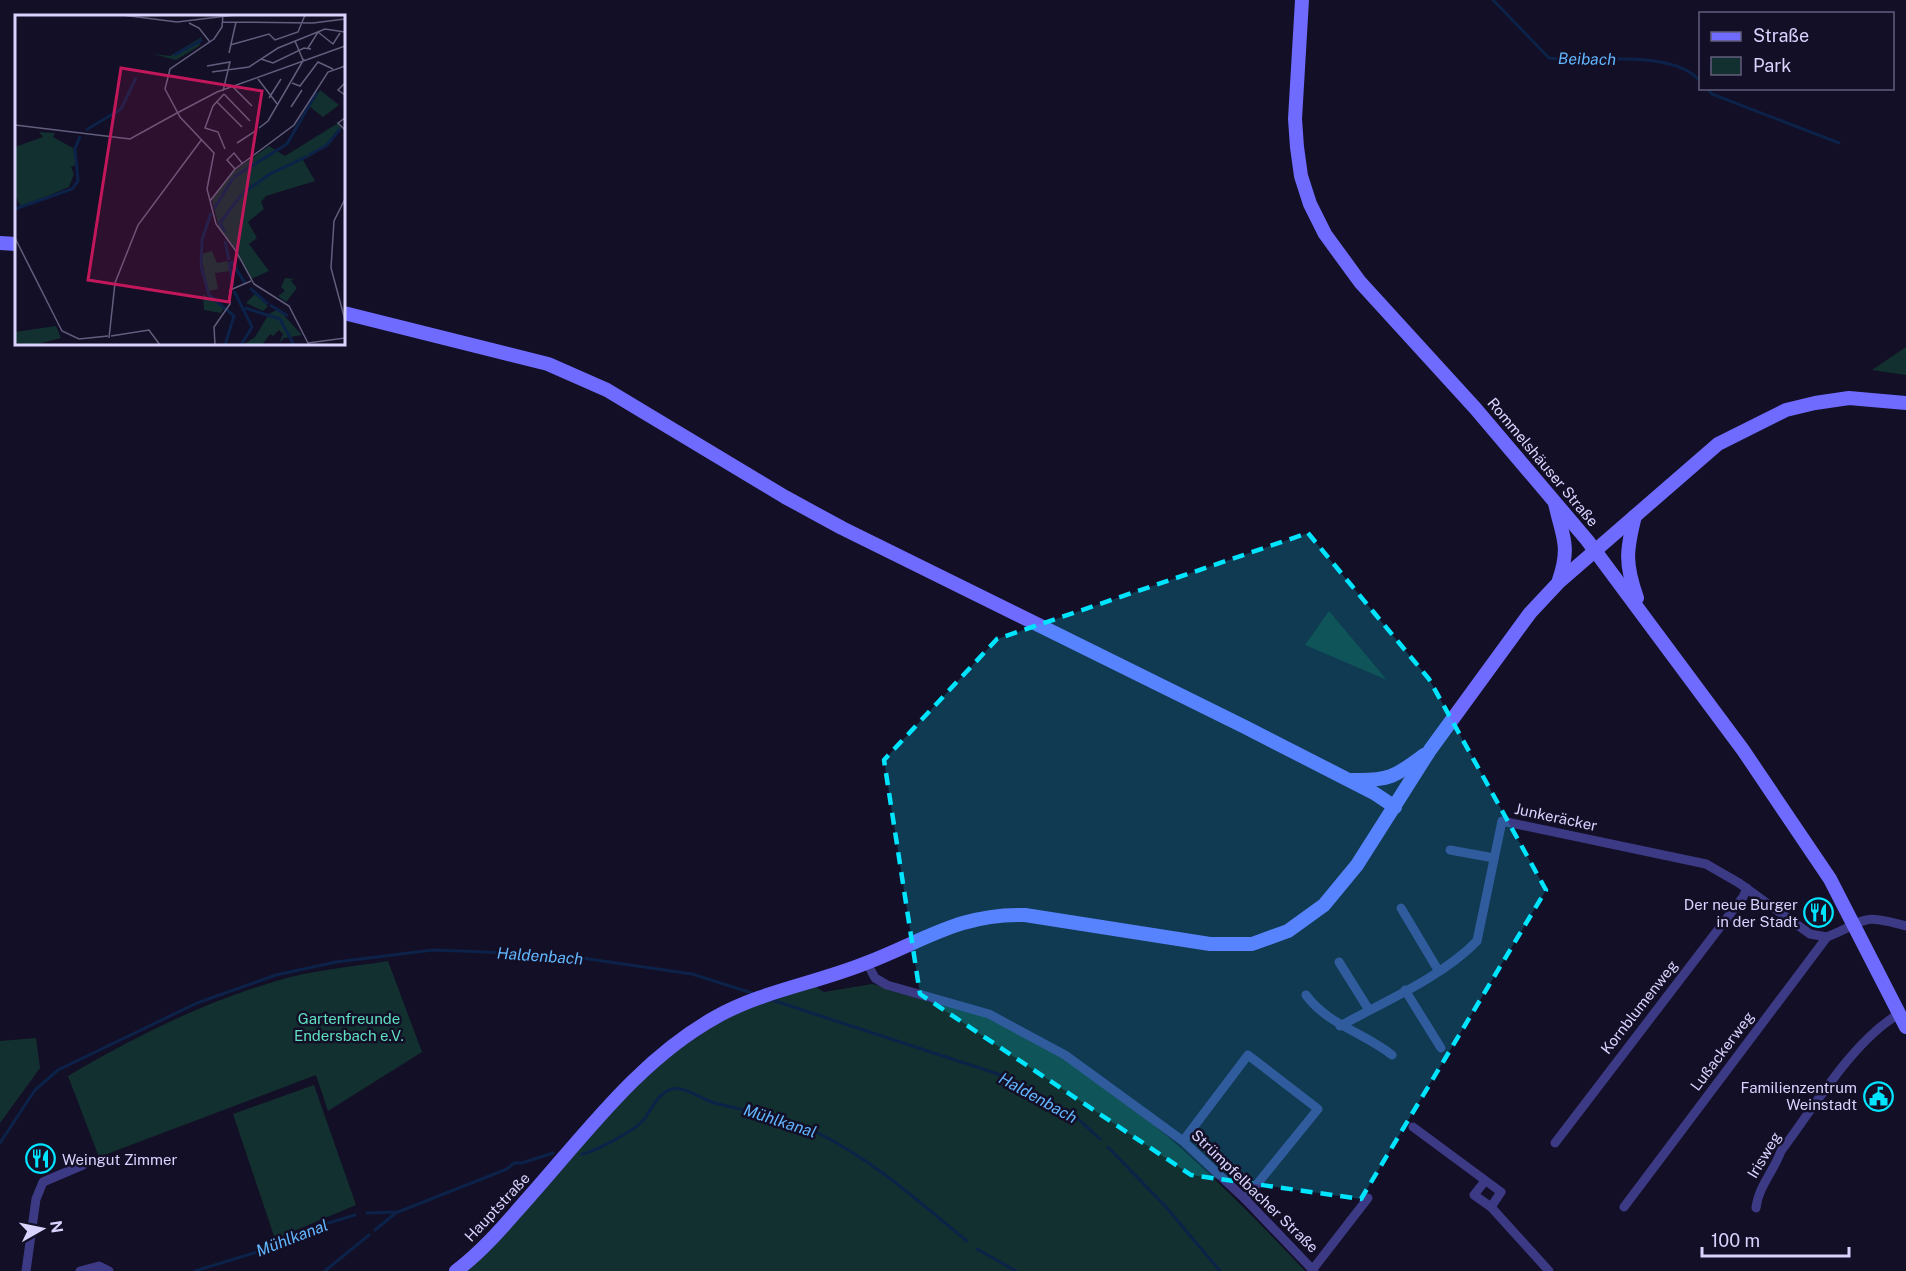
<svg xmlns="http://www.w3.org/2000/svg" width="1906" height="1271" viewBox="0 0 1906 1271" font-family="'Public Sans',sans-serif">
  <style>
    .green { fill: #12302f }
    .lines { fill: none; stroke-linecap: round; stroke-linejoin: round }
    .stream { stroke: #0c2248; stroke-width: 3 }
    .street { stroke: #3d3a85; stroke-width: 9 }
    .secondary { stroke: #6f6bff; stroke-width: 14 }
    .marked { fill: #00e5ff; fill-opacity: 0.2; stroke: #00e5ff; stroke-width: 4.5; stroke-dasharray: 12 8; stroke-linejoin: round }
    .labels { text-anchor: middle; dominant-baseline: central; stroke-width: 5; stroke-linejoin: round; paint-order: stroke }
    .street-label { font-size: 15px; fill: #d9d4ff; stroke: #130f26 }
    .poi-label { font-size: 15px; fill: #d9d4ff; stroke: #130f26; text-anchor: end }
    .park-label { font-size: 15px; fill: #5fe0c0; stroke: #130f26 }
    .water-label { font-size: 16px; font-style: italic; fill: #62b6ff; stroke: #130f26 }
    .inset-river { fill: none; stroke: #0c2248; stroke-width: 3 }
    .inset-road { fill: none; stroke: #625e7d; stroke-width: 1.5 }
    .view { fill: #c2185b; fill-opacity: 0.15; stroke: #c2185b; stroke-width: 3 }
    .inset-edge { fill: none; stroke: #d9d4ff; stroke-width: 3 }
  </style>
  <rect width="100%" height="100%" fill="#130f26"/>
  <!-- green -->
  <g class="green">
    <path d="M 1906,347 L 1906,375 L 1872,370 Z"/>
    <path d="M 1329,611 L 1387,680 L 1305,645 Z"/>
    <path d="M 388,961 L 422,1052 L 328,1111 L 316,1075 L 99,1157 L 68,1076 C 134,1037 202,1003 276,981 C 312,970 351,967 388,961 Z"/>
    <path d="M 872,984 C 911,994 953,1003 990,1019 C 1114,1076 1213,1173 1305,1271 L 464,1271 L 638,1080 L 718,1019 L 813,985 L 824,992 Z"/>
    <path d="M 36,1038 L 40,1068 L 0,1123 L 0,1041 Z"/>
    <path d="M 314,1085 L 356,1205 L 275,1239 L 233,1114 Z"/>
  </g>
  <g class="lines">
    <!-- stream -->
    <g class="stream">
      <path d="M 1493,0 L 1549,58 C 1590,63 1672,48 1700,81"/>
      <path d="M 1707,88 L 1712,94 L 1839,143"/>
      <path d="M 772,1000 L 1004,1076 L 1076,1117 L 1100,1139"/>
      <path d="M 0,1143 L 35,1090 L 58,1070 L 197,1003 L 276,975 L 336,962 L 433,950 L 561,955 L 692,974 L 755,994"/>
      <path d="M 1108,1147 L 1166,1207 L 1220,1271"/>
      <path d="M 582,1154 C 596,1151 637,1130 645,1118 C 652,1108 658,1093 672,1089 C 685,1086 703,1100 715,1103 C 746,1111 792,1120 820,1134 C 874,1161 920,1203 967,1241"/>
      <path d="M 367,1213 L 398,1212 L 507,1169 L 514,1163 L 522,1163 L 553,1153"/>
      <path d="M 375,1230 L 397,1212"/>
      <path d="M 977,1249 L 1016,1271"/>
      <path d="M 195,1271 L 290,1242 L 325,1224 L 355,1215"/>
      <path d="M 325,1271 L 369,1235"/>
    </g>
    <!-- street -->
    <g class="street">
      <path d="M 1450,850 L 1494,858"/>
      <path d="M 1401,908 L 1438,970"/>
      <path d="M 1339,962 L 1369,1010"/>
      <path d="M 867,963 L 875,978 L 887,985 L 989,1014 L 1065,1055 L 1183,1141 L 1245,1199 L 1314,1271"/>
      <path d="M 1405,990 L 1441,1048"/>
      <path d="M 1306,995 C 1328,1025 1363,1032 1392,1055"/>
      <path d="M 1340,1026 C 1384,1002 1442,977 1477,941 L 1502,821 L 1706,864 L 1739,883 L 1810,934 L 1827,937"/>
      <path d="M 1413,1127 L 1501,1192 L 1491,1207"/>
      <path d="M 1183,1141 L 1248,1055 L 1318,1109 L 1245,1199"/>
      <path d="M 1555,1143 L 1743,897 L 1747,888"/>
      <path d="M 1485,1181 L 1474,1195 L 1491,1207 L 1549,1271"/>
      <path d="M 1624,1207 L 1827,937 C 1869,920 1859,913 1906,926"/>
      <path d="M 1756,1208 C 1758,1187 1774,1171 1781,1151 C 1813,1109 1853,1040 1899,1014"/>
      <path d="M 1313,1269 L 1368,1198"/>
      <path d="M 26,1271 L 36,1199 L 43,1182 L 83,1165"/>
      <path d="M 80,1271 L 99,1266 L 109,1271"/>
    </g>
    <!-- secondary -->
    <g class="secondary">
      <path d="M 1302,0 L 1295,119 L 1297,147 L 1301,176 L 1310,204 L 1325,234 L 1360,282 L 1475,408 L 1587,540 L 1743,750 L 1830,879 L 1906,1027"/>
      <path d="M 0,243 L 16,244"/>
      <path d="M 344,313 L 548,364 L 607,390 L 785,497 L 842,528 L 1245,727 L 1374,793 L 1395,807"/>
      <path d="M 1555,503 C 1562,536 1571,545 1559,580"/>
      <path d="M 1635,516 C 1626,551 1625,564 1637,598"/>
      <path d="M 1352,780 C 1388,781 1395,777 1424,755"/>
      <path d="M 456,1271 C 484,1250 507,1222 530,1196 C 586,1133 640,1059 716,1017 C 762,991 817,983 866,963 C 924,941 960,913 1025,915 L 1210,944 L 1252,944 L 1288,931 L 1324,905 L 1357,865 L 1430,750 L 1530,613 L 1559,582 L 1718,444 L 1786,410 L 1815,403 L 1849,398 L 1906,403"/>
    </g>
  </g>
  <!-- marked area -->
  <path class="marked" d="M 1308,533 L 1429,679 L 1546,890 L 1361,1199 L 1191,1175 L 920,994 L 884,760 L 997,639 Z"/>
  <!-- icons -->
  <defs>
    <symbol id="restaurant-ring" viewBox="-11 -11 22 22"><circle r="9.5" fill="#130f26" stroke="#00e5ff" stroke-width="1.5"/><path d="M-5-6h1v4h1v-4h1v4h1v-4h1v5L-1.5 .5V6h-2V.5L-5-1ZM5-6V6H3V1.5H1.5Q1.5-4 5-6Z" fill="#00e5ff"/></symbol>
    <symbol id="civic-ring" viewBox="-11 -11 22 22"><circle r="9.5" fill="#130f26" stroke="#00e5ff" stroke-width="1.5"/><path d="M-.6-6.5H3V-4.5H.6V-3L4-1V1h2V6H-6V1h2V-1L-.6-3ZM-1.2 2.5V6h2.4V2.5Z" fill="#00e5ff"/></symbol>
  </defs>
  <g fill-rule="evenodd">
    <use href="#restaurant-ring" x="1802" y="896" width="33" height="33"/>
    <use href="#civic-ring" x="1862" y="1080" width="33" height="33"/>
    <use href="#restaurant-ring" x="24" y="1142" width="33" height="33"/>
  </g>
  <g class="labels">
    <!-- street labels -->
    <g class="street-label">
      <text transform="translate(1543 462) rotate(50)">Rommelshäuser Straße</text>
      <text transform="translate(1556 817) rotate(12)">Junkeräcker</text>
      <text transform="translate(1639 1007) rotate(-52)">Kornblumenweg</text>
      <text transform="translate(1722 1051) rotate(-53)">Lußackerweg</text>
      <text transform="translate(1764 1155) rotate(-59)">Irisweg</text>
      <text transform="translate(1255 1191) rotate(44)">Strümpfelbacher Straße</text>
      <text transform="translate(497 1207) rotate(-47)">Hauptstraße</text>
    </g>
    <!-- poi labels -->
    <g class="poi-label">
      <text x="1798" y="904">Der neue Burger<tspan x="1798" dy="17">in der Stadt</tspan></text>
      <text x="1857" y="1087">Familienzentrum<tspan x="1857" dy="17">Weinstadt</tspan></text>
      <text x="62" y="1159" text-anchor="start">Weingut Zimmer</text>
    </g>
    <!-- park labels -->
    <g class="park-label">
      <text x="349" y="1018">Gartenfreunde<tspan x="349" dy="17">Endersbach e.V.</tspan></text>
    </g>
    <!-- water labels -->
    <g class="water-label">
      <text transform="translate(1587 59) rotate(1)">Beibach</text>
      <text transform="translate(540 956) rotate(4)">Haldenbach</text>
      <text transform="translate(1038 1098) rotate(29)">Haldenbach</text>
      <text transform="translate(780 1121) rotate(18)">Mühlkanal</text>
      <text transform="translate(292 1238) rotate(-21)">Mühlkanal</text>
    </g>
  </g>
  <!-- overview -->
  <g transform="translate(15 15)">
    <rect width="330" height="330" fill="#130f26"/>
    <path d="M 187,22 L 184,31 L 161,45 L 138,39 L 155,41 ZM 305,75 L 324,90 L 308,102 L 295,92 ZM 323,108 L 326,114 L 313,131 L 288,145 L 300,166 L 251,181 L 246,187 L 249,194 L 233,207 L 242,223 L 234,229 L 254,256 L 236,264 L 222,235 L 204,213 L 197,185 L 216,158 L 254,131 L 270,141 ZM 24,117 L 40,118 L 38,122 L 58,133 L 61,150 L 56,152 L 59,159 L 54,172 L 6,192 L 0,180 L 0,132 L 28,122 ZM 197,236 L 202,248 L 213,246 L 215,256 L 200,258 L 203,274 L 193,276 L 186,239 ZM 284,259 L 276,266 L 282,273 L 271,287 L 263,281 L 270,276 L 266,272 L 270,263 L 278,264 ZM 188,279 L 209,293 L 206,298 L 189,295 ZM 240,279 L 253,291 L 248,296 L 231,288 ZM 263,294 L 287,320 L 269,323 L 264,328 L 268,319 L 264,315 L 258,321 L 255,319 L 247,330 L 228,330 L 240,322 L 254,299 ZM 41,311 L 46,323 L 19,330 L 0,328 L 0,317 Z" fill="#12302f"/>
    <path class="inset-river" d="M 159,40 L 187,25M 71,115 L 106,94 L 121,63M 294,140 L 312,130 L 325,114M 219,162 L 272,129 L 302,77M 228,178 L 255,159 L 293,141M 0,194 L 57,174 L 63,166 L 60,134 L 65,121M 199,194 L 218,163M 196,198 L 187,225 L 186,251 L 194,280 L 219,301 L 210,330M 210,217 L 205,208 L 227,179M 210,226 L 214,245M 216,246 L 230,268M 214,247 L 218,271M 235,273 L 253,289M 219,276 L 237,312 L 226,330M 255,290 L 273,301M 230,293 L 265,304 L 279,330"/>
    <path class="inset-road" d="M 107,0 L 162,7 L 220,0M 208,0 L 207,12 L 199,24 L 155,54 L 150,74 L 165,102 L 199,138 L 192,174 L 201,209 L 221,236 L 239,269 L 274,291 L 294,330M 208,7 L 298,8 L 330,4M 174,8 L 184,13 L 195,27M 280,26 L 288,45M 215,30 L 254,19 L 260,25 L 283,17 L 290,0M 293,33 L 303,17 L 318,29 L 325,18M 214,38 L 221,7M 246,44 L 258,48 L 289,33 L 296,34M 192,51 L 215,47 L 208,76M 197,57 L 234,52 L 263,33 L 310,14 L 330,17M 243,64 L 263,90M 277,68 L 285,71 L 303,47 L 318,54M 330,68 L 323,75 L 330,80M 218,72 L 237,91M 209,79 L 198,91 L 190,113 L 203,117 L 210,134M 209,79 L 235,106M 254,83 L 266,64M 202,87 L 227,112M 276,92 L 287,75M 162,98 L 202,77 L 330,31M 330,103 L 323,108 L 330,115M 0,110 L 115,124 L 162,98M 244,113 L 253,106 L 289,44M 222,128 L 242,115M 220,154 L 212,145 L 219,138 L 227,148M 330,184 L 319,206 L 316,253 L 330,305M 195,186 L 220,154 L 279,110 L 313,57 L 330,51M 0,223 L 47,316 L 64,324 L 93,321M 96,321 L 134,315 L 145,330M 94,323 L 100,268 L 123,210 L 187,124M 293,328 L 330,323M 200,330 L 199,312 L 215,289 L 215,275 L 236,266"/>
    <path class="view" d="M 106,53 L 247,76 L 214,287 L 73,265 Z"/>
    <rect width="330" height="330" class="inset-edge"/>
  </g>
  <!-- legend -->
  <rect x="1699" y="12" width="195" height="78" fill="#130f26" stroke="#625e7d" stroke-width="1.5"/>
  <rect x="1711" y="32" width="30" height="9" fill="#6f6bff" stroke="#625e7d" stroke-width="1.5"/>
  <text x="1753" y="42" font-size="18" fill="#d9d4ff">Straße</text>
  <rect x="1711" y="57" width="30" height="18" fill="#12302f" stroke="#625e7d" stroke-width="1.5"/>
  <text x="1753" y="72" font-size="18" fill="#d9d4ff">Park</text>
  <!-- north arrow -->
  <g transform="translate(42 1229) rotate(81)" stroke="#130f26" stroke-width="4.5" paint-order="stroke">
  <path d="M0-4.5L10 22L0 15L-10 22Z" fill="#d9d4ff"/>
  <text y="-9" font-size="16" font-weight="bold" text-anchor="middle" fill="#d9d4ff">N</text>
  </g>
  <!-- scale -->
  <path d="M1702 1247v9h147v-9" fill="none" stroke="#d9d4ff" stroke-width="3"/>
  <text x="1711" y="1247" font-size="18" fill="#d9d4ff" stroke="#130f26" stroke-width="4.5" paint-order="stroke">100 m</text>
</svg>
